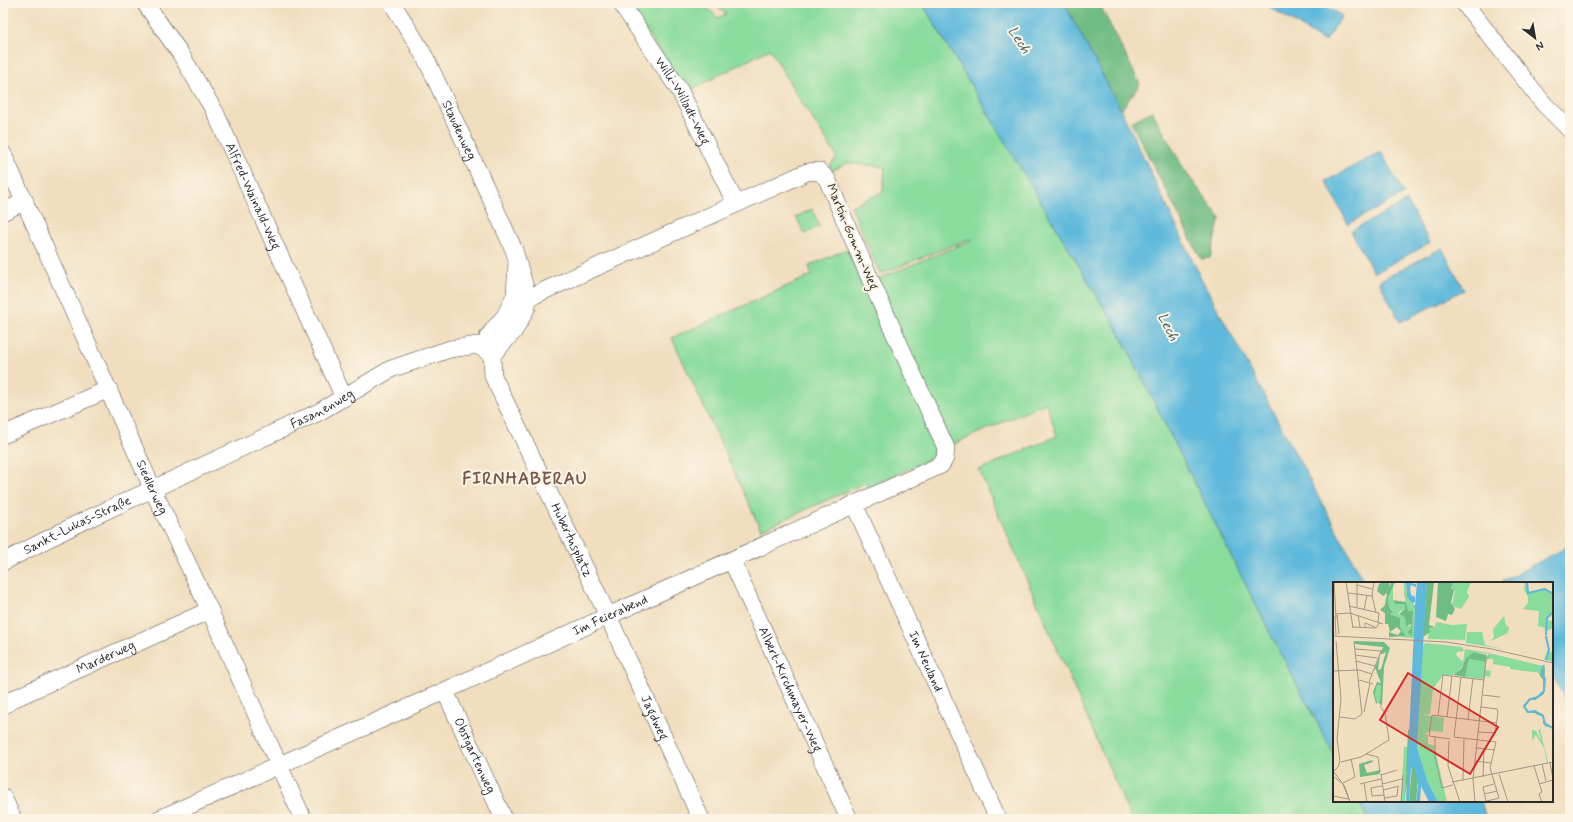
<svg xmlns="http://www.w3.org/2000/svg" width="1573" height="822" viewBox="0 0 1573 822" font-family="Mynerve,sans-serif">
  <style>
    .green { fill: #8adc9d; stroke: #5a8464 }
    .forest { fill: #6fbc84; stroke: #4d7458 }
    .water { fill: #5eb9dc; stroke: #447284 }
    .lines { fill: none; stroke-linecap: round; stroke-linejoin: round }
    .minor-casing { stroke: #494641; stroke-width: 18 }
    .minor { stroke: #fff; stroke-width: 17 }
    .labels { text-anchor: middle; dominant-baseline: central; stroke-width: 4; stroke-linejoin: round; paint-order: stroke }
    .street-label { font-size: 13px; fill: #2b2b2b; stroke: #fcf5e5 }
    .water-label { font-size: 14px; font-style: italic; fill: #3d5d69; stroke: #fcf5e5 }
    .district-label { font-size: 17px; font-weight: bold; letter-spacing: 1px; fill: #74584d; stroke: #fcf5e5 }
    .inset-river { fill: none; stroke: #5eb9dc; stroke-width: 2 }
    .inset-road { fill: none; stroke: #a29684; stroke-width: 1 }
    .view { fill: #d62828; fill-opacity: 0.15; stroke: #d62828; stroke-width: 2 }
    .inset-edge { fill: none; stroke: #2b2b2b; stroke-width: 2 }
  </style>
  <rect width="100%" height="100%" fill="#fcf5e5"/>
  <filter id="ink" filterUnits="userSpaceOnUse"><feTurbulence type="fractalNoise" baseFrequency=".025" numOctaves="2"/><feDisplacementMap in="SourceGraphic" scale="8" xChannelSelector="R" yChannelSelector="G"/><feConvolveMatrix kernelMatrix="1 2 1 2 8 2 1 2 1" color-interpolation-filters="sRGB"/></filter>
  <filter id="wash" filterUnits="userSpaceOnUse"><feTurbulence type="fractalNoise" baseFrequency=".012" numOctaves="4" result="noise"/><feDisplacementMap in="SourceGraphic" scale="16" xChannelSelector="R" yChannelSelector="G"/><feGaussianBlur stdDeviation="0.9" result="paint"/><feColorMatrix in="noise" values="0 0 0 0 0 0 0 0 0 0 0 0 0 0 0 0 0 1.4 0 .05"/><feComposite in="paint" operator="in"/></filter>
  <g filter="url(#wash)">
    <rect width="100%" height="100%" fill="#f1debf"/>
    <!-- green -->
    <g class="green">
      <path d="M 627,3 L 702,3 L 718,18 L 726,14 L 712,3 L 922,3 L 1121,336 L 1269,631 L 1334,755 L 1334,801 L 1358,801 L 1368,819 L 1130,819 L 1130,816 L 979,470 L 1057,436 L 1046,403 L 935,452 L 936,456 L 868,488 L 865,483 L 761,530 L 672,338 L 812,275 L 809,266 L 847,249 L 863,285 L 972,240 L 969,239 L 880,274 L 851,206 L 883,192 L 885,167 L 847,163 L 832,171 L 829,167 L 837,157 L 796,93 L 770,49 L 687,92 Z"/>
      <path d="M 812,209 L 820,226 L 805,234 L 796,217 Z"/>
    </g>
    <!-- forest -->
    <g class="forest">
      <path d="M 1064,3 L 1099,3 L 1140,84 L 1121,110 Z"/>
      <path d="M 1152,111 L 1185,171 L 1220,218 L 1210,258 L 1201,259 L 1131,122 Z"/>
    </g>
    <!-- water -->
    <g class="water">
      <path d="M 922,3 L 1064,3 L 1121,110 L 1201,278 L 1365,583 L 1334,583 L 1334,755 L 1269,631 L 1121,336 Z"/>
      <path d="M 1266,3 L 1320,3 L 1342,16 L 1325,42 L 1265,4 Z"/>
      <path d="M 1381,152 L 1404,194 L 1348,224 L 1326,181 Z"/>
      <path d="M 1407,201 L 1430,243 L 1374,273 L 1351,231 Z"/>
      <path d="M 1442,248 L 1464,290 L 1400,322 L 1379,281 Z"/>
      <path d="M 1569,546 L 1570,547 L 1570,709 L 1552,674 L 1552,583 L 1504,583 L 1503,581 Z"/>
      <path d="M 1358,801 L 1481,801 L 1486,819 L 1368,819 Z"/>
    </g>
  </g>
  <g filter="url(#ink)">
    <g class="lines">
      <defs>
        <g id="minor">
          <path id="s1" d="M 145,3 L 180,53 L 215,112 L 344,398"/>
          <path id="s2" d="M 392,3 L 415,40 L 428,63 L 491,199 L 514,250 L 528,298 L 527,307 L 514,331 L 492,355"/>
          <path id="s3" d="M 621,3 L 680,91 L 736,204"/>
          <path d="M 1464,3 L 1544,104 L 1570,130"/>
          <path id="s4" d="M 3,154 L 153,490 L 209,609 L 303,819"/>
          <path d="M 3,212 L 25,201"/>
          <path id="s5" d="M 517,262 L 515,295 L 505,316 L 494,329 L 488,337 L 488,344 L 492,355 L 493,376 L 608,616 L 701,819"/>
          <path d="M 3,435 L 109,389"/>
          <path id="s6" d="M 854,504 L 998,819"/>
          <path id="s7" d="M 732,561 L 849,819"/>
          <path id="s8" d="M 3,562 L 77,524 L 319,412 L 391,369 L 450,349 L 478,345 L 492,355"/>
          <path id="s9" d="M 445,691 L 504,819"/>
          <path id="s10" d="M 3,706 L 13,699 L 210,610"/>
          <path d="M 3,797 L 13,819"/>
          <path id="s11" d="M 159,819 L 438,694 L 608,616 L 941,465 L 945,458 L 946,448 L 871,281 L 827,179 L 819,171 L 807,172 L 528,298"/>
        </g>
      </defs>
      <!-- minor casing -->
      <use href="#minor" class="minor-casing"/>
      <!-- minor -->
      <use href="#minor" class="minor"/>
    </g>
  </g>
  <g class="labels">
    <!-- street labels -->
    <g class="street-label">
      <text stroke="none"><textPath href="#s3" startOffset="116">Willi-Willadt-Weg</textPath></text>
      <text stroke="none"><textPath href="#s2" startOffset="144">Staudenweg</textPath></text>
      <text stroke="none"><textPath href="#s1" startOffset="222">Alfred-Wainald-Weg</textPath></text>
      <text transform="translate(852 237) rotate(67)">Martin-Gomm-Weg</text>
      <text stroke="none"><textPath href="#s8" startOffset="354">Fasanenweg</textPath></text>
      <text stroke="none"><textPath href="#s4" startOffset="365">Siedlerweg</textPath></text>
      <text stroke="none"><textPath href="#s8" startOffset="83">Sankt-Lukas-Straße</textPath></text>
      <text stroke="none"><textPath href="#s5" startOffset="305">Hubertusplatz</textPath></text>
      <text stroke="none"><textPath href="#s11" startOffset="495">Im Feierabend</textPath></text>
      <text stroke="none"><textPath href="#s10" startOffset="114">Marderweg</textPath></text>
      <text stroke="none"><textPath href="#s6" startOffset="173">Im Neuland</textPath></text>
      <text stroke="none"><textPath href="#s7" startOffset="141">Albert-Kirchmayer-Weg</textPath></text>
      <text stroke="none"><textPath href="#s5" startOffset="501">Jagdweg</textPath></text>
      <text stroke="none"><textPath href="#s9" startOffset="71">Obstgartenweg</textPath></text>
    </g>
    <!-- water labels -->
    <g class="water-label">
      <text transform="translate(1019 40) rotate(57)">Lech</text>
      <text transform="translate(1168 327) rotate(63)">Lech</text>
    </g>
    <!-- district labels -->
    <g class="district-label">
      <text x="525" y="479">FIRNHABERAU</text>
    </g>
  </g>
  <!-- overview -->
  <g transform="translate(1333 582)">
    <rect width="220" height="220" fill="#f1debf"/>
    <path d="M 60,0 L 60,19 L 62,22 L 72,22 L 72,27 L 66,30 L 65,33 L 67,32 L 72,36 L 73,45 L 77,44 L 80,36 L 79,29 L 75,29 L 71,12 L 71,0 L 73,0 L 73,10 L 82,26 L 81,56 L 66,55 L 73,54 L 67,45 L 67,36 L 57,32 L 60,29 L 56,25 L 55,16 ZM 120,0 L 138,0 L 134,10 L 136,15 L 128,27 L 119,24 L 122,9 L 118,6 ZM 192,0 L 195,0 L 194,7 L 198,11 L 210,6 L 220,10 L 220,31 L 213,38 L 220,39 L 220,46 L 214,49 L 213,54 L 216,70 L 220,70 L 220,80 L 211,77 L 215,67 L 212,55 L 212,46 L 205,44 L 206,29 L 190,27 L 195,21 L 195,14 L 191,8 ZM 171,34 L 173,44 L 176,45 L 175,51 L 158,59 L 161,55 L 160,47 ZM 103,40 L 119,43 L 134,42 L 132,58 L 95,57 L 96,46 L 102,45 ZM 134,50 L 149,50 L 152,63 L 171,67 L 133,61 ZM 92,61 L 129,65 L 131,69 L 124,70 L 123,73 L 130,80 L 132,67 L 156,71 L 210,84 L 207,91 L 177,87 L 177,85 L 160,82 L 160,77 L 154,77 L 156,72 L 141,70 L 122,93 L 110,93 L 100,107 L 97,132 L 91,133 L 111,136 L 110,150 L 97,149 L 92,152 L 95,153 L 95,162 L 101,163 L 114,220 L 105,220 L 94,198 L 84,165 L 89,66 ZM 136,77 L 153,80 L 153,88 L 158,89 L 157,95 L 152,94 L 151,97 L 132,95 ZM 44,103 L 48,103 L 47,120 L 44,120 L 42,113 ZM 207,147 L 215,181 L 214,181 L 211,166 L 203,153 L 199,158 L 199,148 L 203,149 L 200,154 L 203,149 L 209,160 L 205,148 ZM 71,165 L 75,165 L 73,202 L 72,220 L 68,220 Z" fill="#8adc9d"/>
    <path d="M 51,0 L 56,0 L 57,5 L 58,0 L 62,0 L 55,16 L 56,25 L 60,30 L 57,32 L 67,36 L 67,45 L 73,54 L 56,55 L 56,50 L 65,53 L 68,49 L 64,45 L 57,50 L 55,42 L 52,42 L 52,31 L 47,28 L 52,23 L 54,11 L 50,14 L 44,9 L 46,2 ZM 94,0 L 101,0 L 96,43 L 102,45 L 96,46 L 97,50 L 90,55 ZM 105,0 L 120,0 L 118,6 L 121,8 L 118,21 L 122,27 L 119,33 L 115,32 L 113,39 L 103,35 ZM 60,18 L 73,20 L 75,29 L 80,29 L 79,54 L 74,50 L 78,47 L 79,41 L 73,45 L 72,36 L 67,32 L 65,33 L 72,27 L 72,22 L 62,22 ZM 21,59 L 51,60 L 57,66 L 51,85 L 49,124 L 45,120 L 43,122 L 40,110 L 44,100 L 48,101 L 42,86 L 50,65 L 22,62 ZM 53,70 L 48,87 L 45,88 L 47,73 ZM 44,103 L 48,103 L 47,120 L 44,120 L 42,113 ZM 141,70 L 154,73 L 153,80 L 136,77 L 132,95 L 121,93 L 129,86 L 133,76 ZM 212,85 L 211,112 L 202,118 L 198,117 L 192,125 L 196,130 L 201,129 L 210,132 L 212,141 L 216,144 L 213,145 L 210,141 L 210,135 L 201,131 L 194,131 L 190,124 L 197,116 L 206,114 L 210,110 L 210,98 L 206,92 ZM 77,147 L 74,202 L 72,214 L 75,148 ZM 39,178 L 40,180 L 31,183 L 34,191 L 47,188 L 47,192 L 27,195 L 26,182 ZM 79,184 L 82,184 L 85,196 L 83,220 L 76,220 Z" fill="#6fbc84" fill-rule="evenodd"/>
    <path d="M 73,0 L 83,2 L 83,5 L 78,3 L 77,6 L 78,13 L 82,15 L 82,20 L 79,21 L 82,24 L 84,0 L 94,0 L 84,165 L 94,198 L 105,220 L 96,220 L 88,204 L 87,220 L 83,220 L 85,203 L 81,184 L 78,187 L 76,220 L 73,220 L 82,26 L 74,14 Z" fill="#5eb9dc"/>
    <path class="inset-river" d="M 194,0 L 195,11 L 212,7 L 220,12M 213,53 L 214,36 L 220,30M 213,54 L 216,68 L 213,78M 211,83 L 208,90 L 212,97 L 211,109 L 202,117 L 197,117 L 191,124 L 195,130 L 202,129 L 210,134 L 212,142 L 220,146"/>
    <path class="inset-road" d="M 1,0 L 3,36M 13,0 L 20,46M 41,0 L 39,13 L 43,31M 24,3 L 39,7M 15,11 L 39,14M 16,24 L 46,31 L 45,40M 24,25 L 24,0M 31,28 L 34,13M 2,32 L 17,31 L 50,42M 4,33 L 6,52M 25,33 L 27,45M 2,34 L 3,53M 19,45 L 43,46 L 47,40M 32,45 L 32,41 L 42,45M 0,54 L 113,60 L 159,67 L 220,81M 22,67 L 49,69M 22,73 L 44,76M 23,79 L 42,84M 0,89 L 26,88 L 39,92M 26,98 L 40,102M 36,100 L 48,69M 150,113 L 167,115M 31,130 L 37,101M 105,134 L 110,93 L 151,98M 7,135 L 22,137 L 29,132 L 21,60M 114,135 L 119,94M 135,137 L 140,96M 145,150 L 162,151 L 165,130 L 164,127 L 148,125M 102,155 L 102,175 L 109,206 L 120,203M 121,155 L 163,160 L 157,186 L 166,216 L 150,220M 121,155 L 128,95M 117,157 L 96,154 L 99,133 L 164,141M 116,159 L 115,184 L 127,220M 144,166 L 162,168M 33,172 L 45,175 L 47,190M 142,179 L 158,181M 8,180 L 28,175 L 56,158 L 52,131 L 47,124M 217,181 L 220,197M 209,182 L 213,199M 201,184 L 209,210 L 206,212 L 209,220M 0,190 L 5,185 L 7,179 L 4,157 L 8,117 L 3,59M 1,190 L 12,205 L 17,220M 48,192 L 52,220M 166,192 L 175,220M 48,193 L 64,188M 0,194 L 10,202 L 17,220M 150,195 L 151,167M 130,199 L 131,157M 119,200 L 220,180M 10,201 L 22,195 L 18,177M 31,201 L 34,220M 27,202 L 48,197M 49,202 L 69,197M 206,202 L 220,198M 49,204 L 38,206 L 39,214 L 51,213M 50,208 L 66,204M 151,212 L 164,209M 0,214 L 15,217M 51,216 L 64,214 L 65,205M 153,219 L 150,205 L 161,202M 68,220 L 70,193M 142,220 L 140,197 L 153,78 L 156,73"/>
    <path class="view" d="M 75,91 L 165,145 L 137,192 L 47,138 Z"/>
    <rect width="220" height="220" class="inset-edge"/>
  </g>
  <!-- margin -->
  <rect width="1573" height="822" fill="none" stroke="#fcf5e5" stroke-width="16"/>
  <!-- north arrow -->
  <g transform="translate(1535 38) rotate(149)" stroke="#fcf5e5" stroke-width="3" paint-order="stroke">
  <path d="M0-3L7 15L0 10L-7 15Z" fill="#2b2b2b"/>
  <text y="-6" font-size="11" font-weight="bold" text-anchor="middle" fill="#2b2b2b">N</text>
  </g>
</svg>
